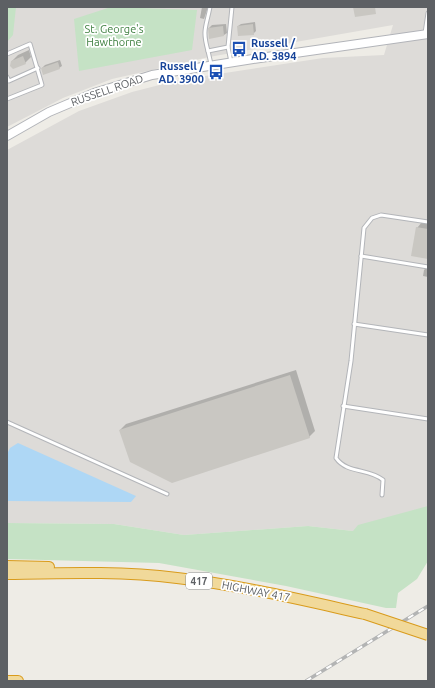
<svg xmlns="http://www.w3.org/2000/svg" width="435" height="688" viewBox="0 0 435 688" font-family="Ubuntu,sans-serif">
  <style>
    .industrial { fill: #dddbd8 }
    .green { fill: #c5e2c5 }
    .water { fill: #aed7f5 }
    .shadow { fill: #0003 }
    .building { fill: #c9c7c2 }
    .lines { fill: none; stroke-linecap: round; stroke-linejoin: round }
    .lane-casing { stroke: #b3b5b9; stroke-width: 5 }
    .secondary-casing { stroke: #b2b4b9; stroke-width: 10 }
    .highway-casing { stroke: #d99b1b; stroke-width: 12 }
    .lane { stroke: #fff; stroke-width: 3 }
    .secondary { stroke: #fff; stroke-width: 8 }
    .highway { stroke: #f1d99a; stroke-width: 10 }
    .rail-casing { stroke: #b3b4b4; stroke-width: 3.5 }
    .rail { stroke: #fff; stroke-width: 2; stroke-dasharray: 6; stroke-linecap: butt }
    .highway-bridge-casing { stroke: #d99b1b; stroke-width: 12; stroke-linecap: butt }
    .highway-bridge { stroke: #f1d99a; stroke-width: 10 }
    .labels { text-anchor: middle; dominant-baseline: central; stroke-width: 3.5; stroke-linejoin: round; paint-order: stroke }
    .shield { fill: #fff; stroke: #8e9092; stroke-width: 1 }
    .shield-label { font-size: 10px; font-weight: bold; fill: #5d6064 }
    .park-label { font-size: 11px; fill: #408142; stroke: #fff }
    .transit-label { font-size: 11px; font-weight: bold; fill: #164399; stroke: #fff; text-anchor: start }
    .street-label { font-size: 11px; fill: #5d6064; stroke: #fff }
  </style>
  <rect width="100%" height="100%" fill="#eeece6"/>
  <!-- industrial -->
  <path class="industrial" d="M 7,7 L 428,7 L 428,528 L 353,531 L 308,526 L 184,535 L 114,524 L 7,523 L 7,150 L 79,111 L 132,92 L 179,80 L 323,58 L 384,55 L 393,25 L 209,57 L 112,79 L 63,98 L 7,127 Z"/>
  <!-- green -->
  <g class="green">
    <path d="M 7,7 L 16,7 L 13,35 L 7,42 Z"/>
    <path d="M 111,7 L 197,10 L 192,50 L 79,71 L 74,19 Z"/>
    <path d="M 428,506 L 428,561 L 417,579 L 398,593 L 396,608 L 386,608 L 286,586 L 159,563 L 7,559 L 7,523 L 114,524 L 184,535 L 308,526 L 353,531 L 358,525 Z"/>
  </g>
  <!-- water -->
  <path class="water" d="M 18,443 L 136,496 L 131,502 L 7,501 L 7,454 L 10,448 Z"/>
  <!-- shadow -->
  <g class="shadow">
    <path d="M 202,7 L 208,7 L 204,19 L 200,18 Z"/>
    <path d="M 255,22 L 256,31 L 253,34 L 238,26 L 241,24 Z"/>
    <path d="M 226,24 L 227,33 L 224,35 L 209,28 L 212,25 Z"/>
    <path d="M 29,50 L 31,57 L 25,63 L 12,61 L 18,55 Z"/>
    <path d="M 60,60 L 62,66 L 59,68 L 42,68 L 45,65 Z"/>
    <path d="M 422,222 L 428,222 L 428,258 L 417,228 Z"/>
    <path d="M 427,267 L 428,268 L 428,277 L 423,276 L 424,270 Z"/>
    <path d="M 296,370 L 315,431 L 309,437 L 120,430 L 126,424 Z"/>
  </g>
  <!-- building -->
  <g class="building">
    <path d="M 353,7 L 375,7 L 376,14 L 355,17 Z"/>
    <path d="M 253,24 L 254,35 L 238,36 L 237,26 Z"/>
    <path d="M 223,26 L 224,36 L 209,39 L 208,28 Z"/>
    <path d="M 23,56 L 26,64 L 13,69 L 10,66 L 11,61 Z"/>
    <path d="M 58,62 L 60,69 L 43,75 L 41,68 Z"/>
    <path d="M 416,227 L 428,229 L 428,259 L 411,256 Z"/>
    <path d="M 290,375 L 310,438 L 172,483 L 130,462 L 119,430 Z"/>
  </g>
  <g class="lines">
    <defs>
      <g id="lane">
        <path d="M 425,33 L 428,13"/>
        <path d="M 208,51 C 202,29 206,28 210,7"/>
        <path d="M 7,54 L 30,44 L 42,85 L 7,99"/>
        <path d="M 231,62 L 228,47 L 232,7"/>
        <path d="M 211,64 L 208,51 L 228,47"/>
        <path d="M 7,77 L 9,81 L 38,68"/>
        <path d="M 361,256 L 428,267"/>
        <path d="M 354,324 L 428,335"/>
        <path d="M 343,406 L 428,419"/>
        <path d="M 7,422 L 167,494"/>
        <path d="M 382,495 L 383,480 C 369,468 347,474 336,458 L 351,361 L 364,228 L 372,218 L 381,215 L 428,222"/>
      </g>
      <path id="secondary" d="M 7,136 L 49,112 L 94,93 L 152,75 L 253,59 L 428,34"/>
      <g id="highway">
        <path d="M 7,566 L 49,567"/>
        <path d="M 7,574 C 64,573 120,571 177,578 C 240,585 302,600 365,614"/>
        <path d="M 7,681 L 18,681"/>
      </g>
    </defs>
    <!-- lane casing -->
    <use href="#lane" class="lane-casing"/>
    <!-- secondary casing -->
    <use href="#secondary" class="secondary-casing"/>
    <!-- highway casing -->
    <use href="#highway" class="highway-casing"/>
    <!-- lane -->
    <use href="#lane" class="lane"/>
    <!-- secondary -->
    <use href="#secondary" class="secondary"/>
    <!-- highway -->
    <use href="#highway" class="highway"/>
    <defs>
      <path id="rail" d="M 306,681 L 428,606"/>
    </defs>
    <!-- rail casing -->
    <use href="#rail" class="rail-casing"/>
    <!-- rail -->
    <use href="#rail" class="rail"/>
    <defs>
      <path id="highway-bridge" d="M 365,614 L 428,635"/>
    </defs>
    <!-- highway-bridge casing -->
    <use href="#highway-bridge" class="highway-bridge-casing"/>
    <!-- highway-bridge -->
    <use href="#highway-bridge" class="highway-bridge"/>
  </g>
  <!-- icons -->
  <defs>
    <symbol id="bus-bare" viewBox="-9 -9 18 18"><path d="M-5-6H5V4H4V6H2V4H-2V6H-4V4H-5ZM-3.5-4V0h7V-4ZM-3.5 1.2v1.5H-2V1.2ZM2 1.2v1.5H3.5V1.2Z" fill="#1a4fb4" stroke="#fff" stroke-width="2.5" paint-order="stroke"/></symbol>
  </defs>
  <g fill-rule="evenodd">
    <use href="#bus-bare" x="228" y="38" width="22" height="22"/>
    <use href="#bus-bare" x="205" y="61" width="22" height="22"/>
  </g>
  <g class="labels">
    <!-- shield labels -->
    <rect class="shield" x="186" y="573" width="26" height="16" rx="3"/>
    <g class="shield-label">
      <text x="199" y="581">417</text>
    </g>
    <!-- park labels -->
    <g class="park-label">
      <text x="114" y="29">St. George's<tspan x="114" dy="13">Hawthorne</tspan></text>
    </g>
    <!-- transit labels -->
    <g class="transit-label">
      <text x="251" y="43">Russell /<tspan x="251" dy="13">AD. 3894</tspan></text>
      <text x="204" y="66" text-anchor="end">Russell /<tspan x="204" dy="13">AD. 3900</tspan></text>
    </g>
    <!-- street labels -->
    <g class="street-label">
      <text transform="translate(107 90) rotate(-19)">RUSSELL ROAD</text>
      <text transform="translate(256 591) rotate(11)">HIGHWAY 417</text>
    </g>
  </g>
  <!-- border -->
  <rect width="435" height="688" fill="none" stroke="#5d6064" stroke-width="16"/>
</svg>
